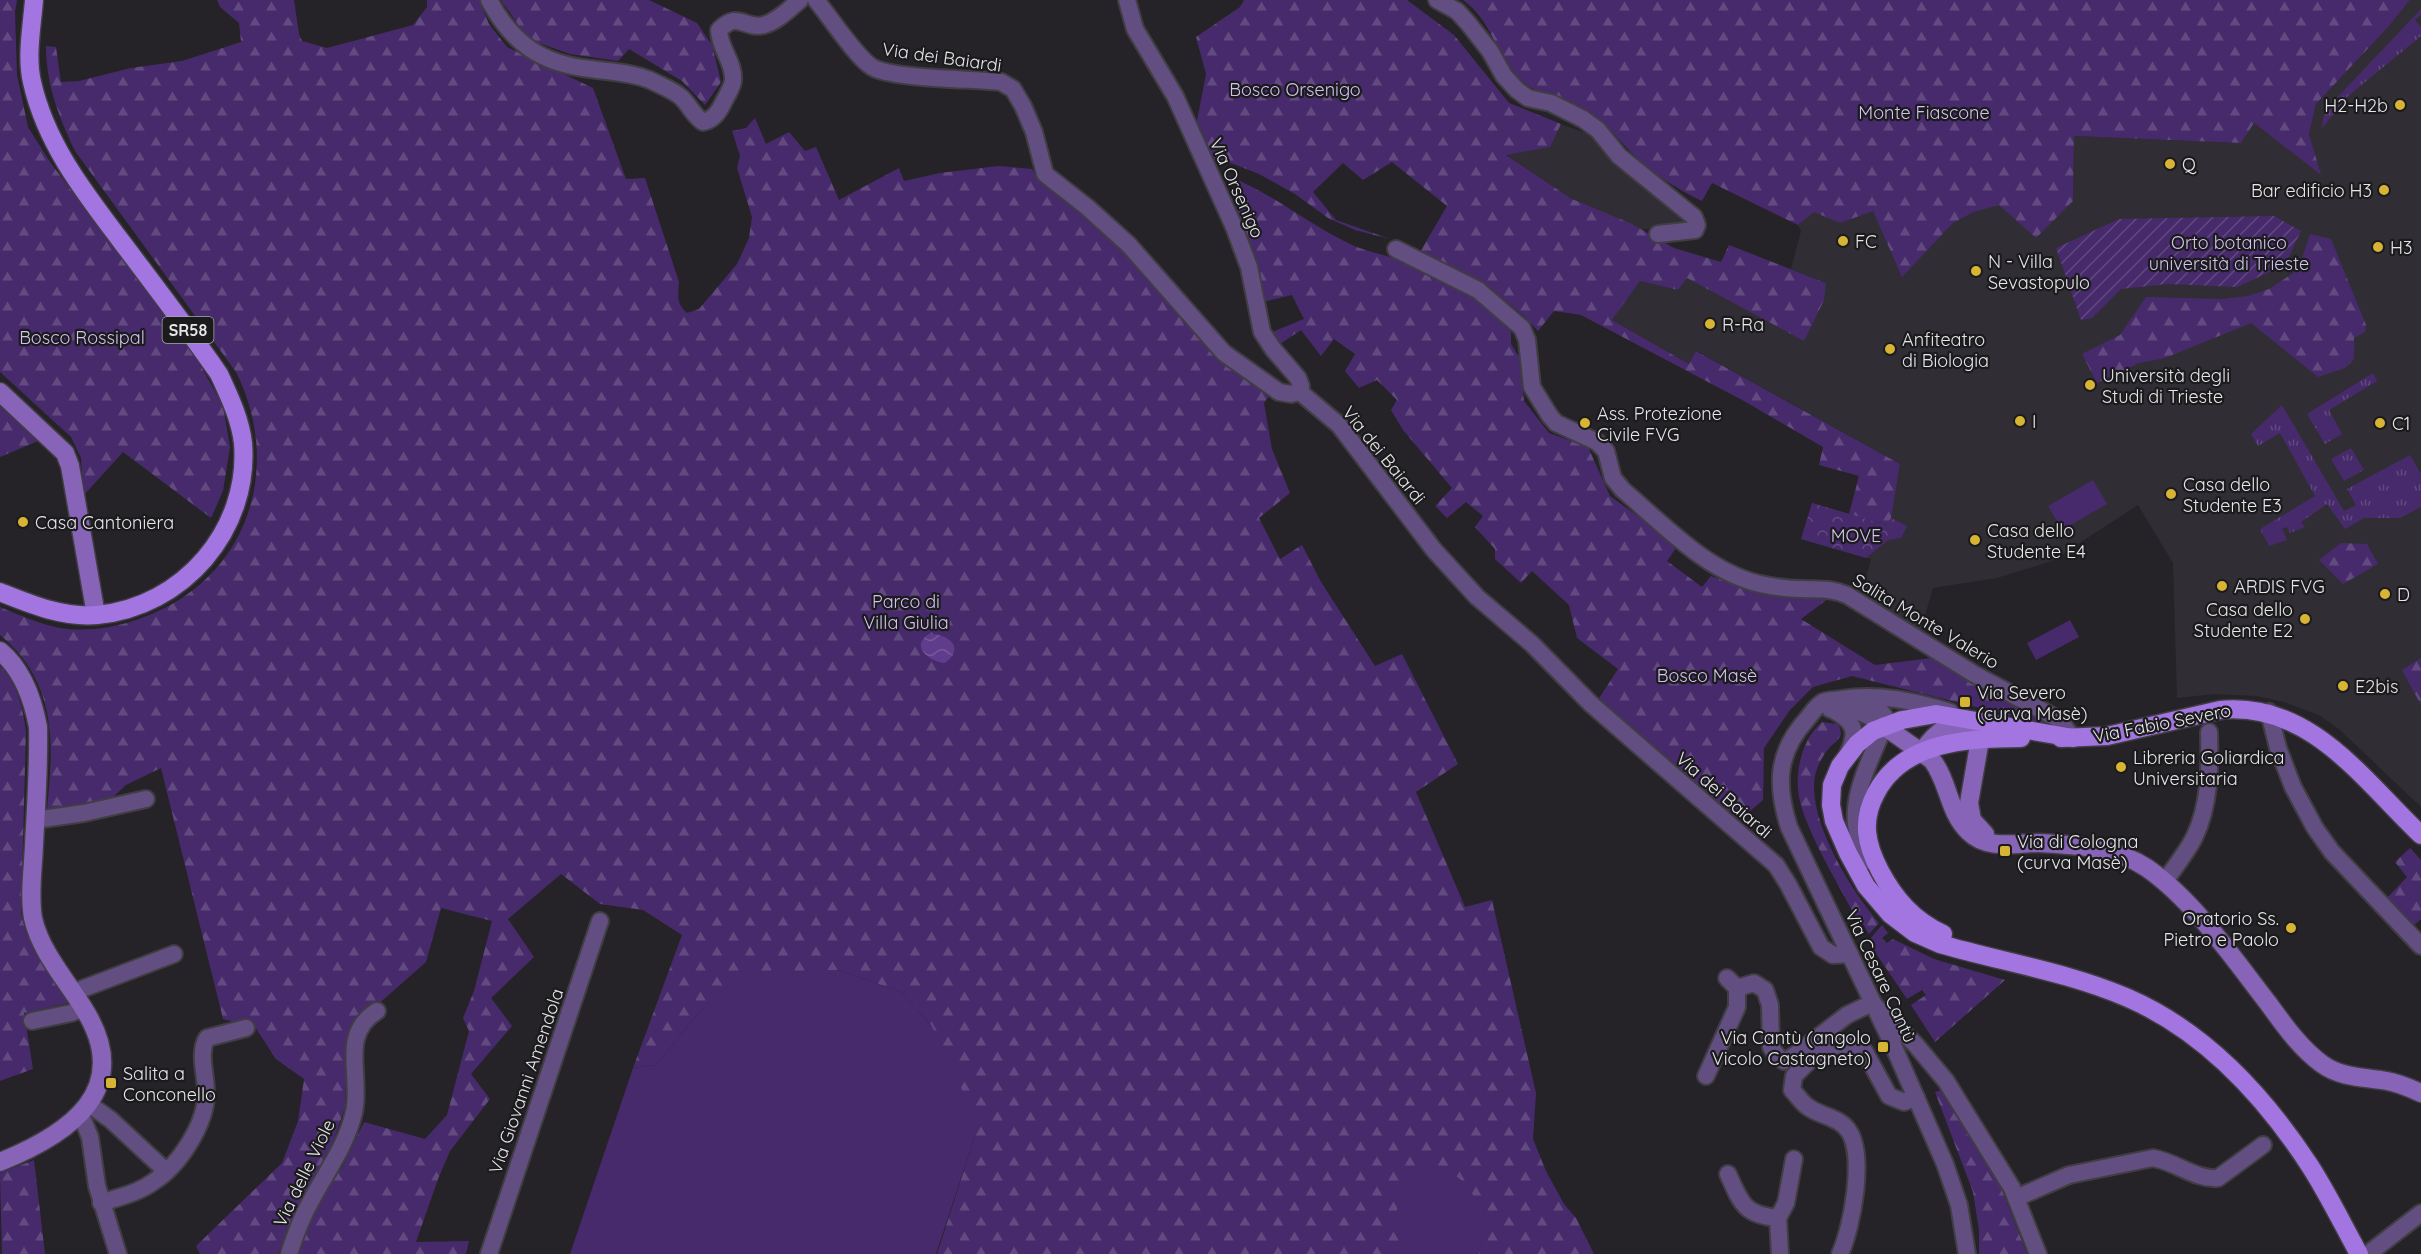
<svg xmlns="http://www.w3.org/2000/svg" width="2421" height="1254" viewBox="0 0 2421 1254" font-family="Quicksand,sans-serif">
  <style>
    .built { fill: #302d35 }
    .grass { fill: url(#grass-tufts) }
    .forest { fill: url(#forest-firs) }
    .park { fill: url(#park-crowns) }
    .garden { fill: url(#garden-furrows) }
    .pitch { fill: #472a6b }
    .water { fill: url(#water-waves) }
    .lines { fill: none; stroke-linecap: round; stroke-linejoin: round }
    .street-casing { stroke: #403e42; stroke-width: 20 }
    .secondary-casing { stroke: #403e42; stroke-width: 21 }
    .primary-casing { stroke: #403e42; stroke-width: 21 }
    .street { stroke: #634e82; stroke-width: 16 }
    .secondary { stroke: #8764b7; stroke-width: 18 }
    .primary { stroke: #a275e0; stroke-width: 18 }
    .poi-dot { fill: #d7b434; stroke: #1b1a1d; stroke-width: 2 }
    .labels { text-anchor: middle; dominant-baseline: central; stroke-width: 4.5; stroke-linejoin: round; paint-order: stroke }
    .shield { fill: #1b1a1d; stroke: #a9a9ab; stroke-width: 1.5 }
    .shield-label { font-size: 16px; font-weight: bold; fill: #e6e6e8 }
    .street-label { font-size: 18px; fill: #e6e6e8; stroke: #1b1a1d }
    .park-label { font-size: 18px; fill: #d2c2ee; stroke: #1b1a1d }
    .poi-label { font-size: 18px; fill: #e6e6e8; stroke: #1b1a1d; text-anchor: start }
  </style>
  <defs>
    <pattern id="grass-tufts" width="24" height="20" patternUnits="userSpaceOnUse" patternTransform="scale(1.5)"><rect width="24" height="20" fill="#472a6b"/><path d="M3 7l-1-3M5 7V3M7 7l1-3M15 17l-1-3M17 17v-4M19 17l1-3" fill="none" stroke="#624980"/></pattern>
    <pattern id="forest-firs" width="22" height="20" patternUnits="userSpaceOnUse" patternTransform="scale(1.5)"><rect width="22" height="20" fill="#472a6b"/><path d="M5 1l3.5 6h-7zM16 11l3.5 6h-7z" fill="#624980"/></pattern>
    <pattern id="park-crowns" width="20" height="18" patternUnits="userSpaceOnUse" patternTransform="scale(1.5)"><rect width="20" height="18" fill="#472a6b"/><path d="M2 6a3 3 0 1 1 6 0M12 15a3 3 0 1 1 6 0" fill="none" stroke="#624980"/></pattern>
    <pattern id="garden-furrows" width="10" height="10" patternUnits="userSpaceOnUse" patternTransform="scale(1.5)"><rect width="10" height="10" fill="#472a6b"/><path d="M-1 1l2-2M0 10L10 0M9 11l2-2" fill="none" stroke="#624980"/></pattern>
    <pattern id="water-waves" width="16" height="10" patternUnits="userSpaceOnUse" patternTransform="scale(1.5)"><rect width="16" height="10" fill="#603d8c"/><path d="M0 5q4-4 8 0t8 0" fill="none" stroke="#77599c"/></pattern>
  </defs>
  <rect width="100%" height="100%" fill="#252327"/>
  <!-- built -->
  <g class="built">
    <path d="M 2410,0 L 2421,0 L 2421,807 L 2340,730 L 2319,715 L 2284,702 L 2257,696 L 2214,694 L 2177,698 L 2173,563 L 2138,505 L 2052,561 L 1997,578 L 1933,588 L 1919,636 L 1861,597 L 1871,559 L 1801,539 L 1812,503 L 1888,525 L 1900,464 L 1697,351 L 1689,364 L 1612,320 L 1640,281 L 1678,290 L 1687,278 L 1826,283 L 1791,269 L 1801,231 L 1798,225 L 1814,211 L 1840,223 L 1873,210 L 1902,276 L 1953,223 L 1974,212 L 1999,204 L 2036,237 L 2073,201 L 2074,136 L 2241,143 L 2254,123 L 2320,174 L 2309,134 L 2316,104 L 2389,26 Z"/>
    <path d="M 1561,124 L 1588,134 L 1607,147 L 1688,222 L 1641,230 L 1572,199 L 1505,154 L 1549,147 Z"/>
  </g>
  <!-- grass -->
  <g class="grass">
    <path d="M 2421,9 L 2421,15 L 2415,20 L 2421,27 L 2421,36 L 2347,97 L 2322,128 L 2323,118 L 2331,104 Z"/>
    <path d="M 2373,373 L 2377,381 L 2329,410 L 2342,434 L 2325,444 L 2307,414 Z"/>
    <path d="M 2282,405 L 2344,511 L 2356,505 L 2347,489 L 2410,455 L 2421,474 L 2421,507 L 2400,518 L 2364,518 L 2345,529 L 2327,504 L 2301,522 L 2305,527 L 2290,533 L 2287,527 L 2282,529 L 2287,540 L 2269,546 L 2260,529 L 2315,496 L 2280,433 L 2258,446 L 2251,434 Z"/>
    <path d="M 2351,448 L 2364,470 L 2344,481 L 2331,459 Z"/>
  </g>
  <!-- forest -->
  <g class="forest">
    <path d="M 0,0 L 17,0 L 15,12 L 17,75 L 28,127 L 50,162 L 192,350 L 223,406 L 230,447 L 223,491 L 211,518 L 123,452 L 83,496 L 81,458 L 71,437 L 0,372 Z"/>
    <path d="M 217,0 L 294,0 L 299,34 L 302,41 L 327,48 L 413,25 L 427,7 L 427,0 L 479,0 L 489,24 L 507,47 L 593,88 L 626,179 L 645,178 L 679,282 C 678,295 676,304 687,313 L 699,309 L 737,264 L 749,238 L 752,217 L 737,168 L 740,156 L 732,131 L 746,128 L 755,118 L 766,144 L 789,132 L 805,151 L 816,147 L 839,200 L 899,168 L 904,181 L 940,173 L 998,166 L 1032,169 L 1037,177 L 1107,234 L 1272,392 L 1264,403 L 1272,449 L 1290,493 L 1259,518 L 1280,559 L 1302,545 L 1321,582 L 1375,666 L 1402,654 L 1458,764 L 1416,792 L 1465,907 L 1492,900 L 1536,1093 L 1533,1139 L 1546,1171 L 1564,1204 L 1576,1218 L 1594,1254 L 937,1254 L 975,1136 L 931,1025 L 901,992 L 838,970 L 701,1010 L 656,1065 L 633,1068 L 682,935 L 643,910 L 600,904 L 561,874 L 508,919 L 534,957 L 491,998 L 512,1026 L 471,1074 L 490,1099 L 450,1151 L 438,1179 L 416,1242 L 469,1241 L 466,1254 L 294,1254 L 325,1185 L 342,1168 L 364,1122 L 425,1139 L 447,1115 L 469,1031 L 463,1018 L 474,991 L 492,921 L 441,908 L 426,962 L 351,1028 L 347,1053 L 345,1107 L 332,1145 L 301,1200 L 278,1254 L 200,1254 L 196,1246 L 282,1163 L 298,1121 L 304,1079 L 276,1059 L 255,1027 L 223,1019 L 161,768 L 126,785 L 112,798 L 99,804 L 75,809 L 47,809 C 54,743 57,682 0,635 L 0,607 C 19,615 40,624 60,628 C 92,633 125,626 154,613 C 251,571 282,464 236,372 L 75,151 C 59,117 46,85 46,46 L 56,47 L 61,82 L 79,81 L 131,68 L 182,61 L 241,42 L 239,23 L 220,7 Z"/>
    <path d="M 501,0 L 649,0 L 697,23 L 712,45 L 721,82 L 705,105 L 682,81 L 629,49 L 618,61 L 570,54 L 528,39 Z"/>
    <path d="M 1244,0 L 1407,0 L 1454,35 L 1509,103 L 1561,124 L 1550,147 L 1506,155 L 1572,199 L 1630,223 L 1674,248 L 1721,262 L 1729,245 L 1826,283 L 1824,300 L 1804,341 L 1687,278 L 1678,290 L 1640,281 L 1612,320 L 1689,364 L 1696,351 L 1900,464 L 1891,518 L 1888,525 L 1849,514 L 1859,476 L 1819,465 L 1823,447 L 1744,401 L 1581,315 L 1554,311 L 1538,331 L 1524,316 L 1482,281 L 1420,252 L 1447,206 L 1392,162 L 1363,180 L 1343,163 L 1313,192 L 1336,220 L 1390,239 L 1355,230 L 1328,218 L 1295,194 L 1259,174 L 1231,163 L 1211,163 L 1197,121 L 1206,74 L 1196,37 L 1240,7 Z"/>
    <path d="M 1463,0 L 2410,0 L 2389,26 L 2316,104 L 2309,134 L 2321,175 L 2254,123 L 2241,143 L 2074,136 L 2073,201 L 2036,238 L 1999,205 L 1974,212 L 1953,223 L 1902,277 L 1873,211 L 1840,223 L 1814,212 L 1798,225 L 1712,183 L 1702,201 C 1679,190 1656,176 1637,158 C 1623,145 1611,129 1595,116 C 1574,99 1540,97 1522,81 C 1497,60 1493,21 1463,0 Z"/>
    <path d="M 1223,174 C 1270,191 1307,224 1352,245 C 1368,252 1387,255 1404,262 C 1444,277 1482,300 1511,332 L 1511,344 L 1519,357 L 1524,401 L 1549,433 L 1588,447 L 1610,496 L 1678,545 L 1667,561 L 1702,587 L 1711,576 L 1756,593 L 1815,599 L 1829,598 L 1801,619 L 1875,665 L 1932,658 L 2048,725 L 1852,676 L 1813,687 L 1790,710 L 1764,748 L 1763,800 L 1738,821 L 1598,700 L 1618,669 L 1577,638 L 1569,605 L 1532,571 L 1521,583 L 1495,559 L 1495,549 L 1475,527 L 1483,516 L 1466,502 L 1447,518 L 1435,506 L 1452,488 L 1403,430 L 1391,410 L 1397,400 L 1377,380 L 1359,388 L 1345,371 L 1355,354 L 1334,339 L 1321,356 L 1301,330 L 1280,344 L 1272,332 L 1304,319 L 1292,295 L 1263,302 L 1258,270 L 1236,211 L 1239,187 L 1235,181 Z"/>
    <path d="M 2310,234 L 2331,239 L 2366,325 L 2365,332 L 2354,338 L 2354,359 L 2345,368 L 2318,377 L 2251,323 L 2165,358 L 2139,363 L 2097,383 L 2082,354 L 2120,335 L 2146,297 L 2222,299 L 2248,296 L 2269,289 L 2298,270 Z"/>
    <path d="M 0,403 L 43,439 L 0,457 Z"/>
    <path d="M 2341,543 L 2367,544 L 2378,564 L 2343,584 L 2319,560 Z"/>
    <path d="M 2421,658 L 2421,705 L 2402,670 Z"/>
    <path d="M 0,666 C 17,683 23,708 26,731 L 21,914 L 26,932 L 68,1003 L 24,1013 L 33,1069 L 0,1081 Z"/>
    <path d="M 1822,722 L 1838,724 C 1840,728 1842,732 1840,737 C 1837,741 1833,744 1830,747 C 1823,755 1817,766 1815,776 C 1807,820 1851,890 1879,923 L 1869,934 L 1860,919 L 1855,916 C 1839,885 1800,822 1798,789 C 1796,766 1804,737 1822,722 Z"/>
    <path d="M 2410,848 L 2421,860 L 2421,919 L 2413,926 L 2386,899 L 2407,877 L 2395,862 Z"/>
    <path d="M 1882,925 L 1888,933 L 1882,938 L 1887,943 L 1893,939 L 1934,959 L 2005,980 L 1935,1042 L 1911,1005 L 1926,995 L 1922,990 L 1907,999 L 1877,955 L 1870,939 Z"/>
    <path d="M 1943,1090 L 1998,1180 L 2027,1254 L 1979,1254 L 1979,1230 L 1973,1192 L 1935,1092 Z"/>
    <path d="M 34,1160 L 45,1254 L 2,1254 L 0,1173 Z"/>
  </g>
  <!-- park -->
  <path class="park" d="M 1812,503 L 1887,525 L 1891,518 L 1907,526 L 1901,538 L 1888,540 L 1866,558 L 1801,539 Z"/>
  <!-- garden -->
  <path class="garden" d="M 2274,216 L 2301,231 L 2285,265 L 2237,287 L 2167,284 L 2121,289 L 2092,318 L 2081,320 L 2056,248 L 2119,219 Z"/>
  <!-- pitch -->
  <g class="pitch">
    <path d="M 2093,480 L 2107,504 L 2062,530 L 2048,506 Z"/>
    <path d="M 2070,620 L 2079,637 L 2036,660 L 2027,643 Z"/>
    <path d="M 838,970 L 901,992 L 931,1025 L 956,1070 L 975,1136 L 936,1254 L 570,1254 L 633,1068 L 656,1065 L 701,1010 L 734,980 L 775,972 Z"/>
    <path d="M 1430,1166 C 1475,1174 1487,1213 1479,1254 L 1405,1254 L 1403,1251 C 1391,1223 1394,1173 1430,1166 Z"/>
  </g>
  <!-- water -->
  <path class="water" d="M 929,634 C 948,634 966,647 945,663 C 930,662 909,646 929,634 Z"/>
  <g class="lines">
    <defs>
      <g id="street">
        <path d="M 489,0 C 512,43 541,64 591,69 C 611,72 630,72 650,80 C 659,85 674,90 682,98 C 690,106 693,115 703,122 C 713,120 719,112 723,103 C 726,97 732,88 733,81 C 735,63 719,48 719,30 C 739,10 744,30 764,25 C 778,21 789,9 800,0"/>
        <path d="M 816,0 C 830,17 856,57 872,67 C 891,79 974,79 1001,82 L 1013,89 L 1023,106 L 1034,132 L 1045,174 L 1087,207 L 1129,245 L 1224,353 L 1279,392 L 1291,394 L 1300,392 L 1339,425 L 1434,550 L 1477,597 L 1532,644 L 1591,704 L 1776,865 L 1788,884 L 1821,947 L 1833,955 L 1850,954"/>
        <path d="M 1127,0 L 1135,29 L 1175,96 L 1234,227 L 1249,267 L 1262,332 L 1273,349 L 1298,378 L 1301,386 L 1300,392"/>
        <path d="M 1437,0 L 1457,11 L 1468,23 L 1490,51 L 1504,76 L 1517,90 L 1528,98 L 1551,103 L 1583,119 L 1598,130 L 1619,156 L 1694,217 L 1697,225 L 1695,230 L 1658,234"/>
        <path d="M 1396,249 L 1478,290 L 1522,328 L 1527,340 L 1532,387 L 1550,416 L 1556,423 L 1597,442 L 1606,451 L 1613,478 L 1623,490 C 1663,524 1707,572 1760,584 C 1774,587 1788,589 1802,589 C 1818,590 1831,588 1847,595 L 1974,674 L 2058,719 L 2073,738"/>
        <path d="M 1862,698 L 1875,704 L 1885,717 L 1884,726 C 1867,770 1838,816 1870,861"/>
        <path d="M 1830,709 C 1852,708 1867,713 1884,726"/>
        <path d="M 1831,709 C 1854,721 1859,730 1848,754"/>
        <path d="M 1950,712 C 1915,701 1878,693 1841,699 C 1836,700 1827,700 1823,702 C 1817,705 1811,714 1807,719 C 1776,753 1776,786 1789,827 L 1893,1045 L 1945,1164 L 1959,1205 L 1967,1254"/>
        <path d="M 2269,712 L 2278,748 L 2293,787 L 2315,828 L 2332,852 L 2421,946"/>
        <path d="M 35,820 L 84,813 L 146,799"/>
        <path d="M 2165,881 C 2175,867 2186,853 2194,838 C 2210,805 2210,768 2209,732"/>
        <path d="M 1737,988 L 1754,983 L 1765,990 L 1770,1005 L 1771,1047 L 1777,1056 L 1784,1061 L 1791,1058 L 1847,1015 L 1872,1003 L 1915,1044 L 1946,1081 L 2012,1188 L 2038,1254"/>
        <path d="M 74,992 L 174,954"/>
        <path d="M 32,1021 L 71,1013 L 84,1008"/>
        <path d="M 1706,1076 L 1737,1007 L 1737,988 L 1727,978"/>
        <path d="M 89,1104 L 111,1120 L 166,1171"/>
        <path d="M 81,1115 L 90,1137 L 97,1186 L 118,1254"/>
        <path d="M 1728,1174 C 1741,1203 1744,1215 1778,1218 L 1780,1254"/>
        <path d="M 2016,1198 L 2069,1175 L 2153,1158 C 2176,1162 2196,1180 2218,1178 L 2263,1145"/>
        <path d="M 101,1203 C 119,1197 138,1193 153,1182 C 179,1166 207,1123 206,1092 C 206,1074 198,1053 207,1038 L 246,1028"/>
        <path d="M 1778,1218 L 1786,1203 L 1794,1159"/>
        <path d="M 289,1254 C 295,1235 302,1216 312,1199 C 327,1171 347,1144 354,1112 C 362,1074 339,1035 377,1011"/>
        <path d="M 489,1254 L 600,921"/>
        <path d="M 1840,1254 C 1852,1228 1866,1154 1848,1130 C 1839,1117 1820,1116 1808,1107 C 1802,1103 1797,1095 1792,1090 L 1794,1076 L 1813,1057 L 1830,1046 L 1848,1045 L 1865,1052 L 1889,1096 L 1904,1102 L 1916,1097"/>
        <path d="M 2368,1254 L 2421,1213"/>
      </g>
      <g id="secondary">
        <path d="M 0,392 L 65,453 L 70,466 L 96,615"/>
        <path d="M 0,651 C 23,670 33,700 38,727 C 39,767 36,806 34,845 C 33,869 29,895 33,918 C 40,951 67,981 84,1009 C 135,1090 69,1134 0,1162"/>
        <path d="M 1884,726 L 1932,760 C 1949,782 1948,812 1969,832 C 1987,850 2015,843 2038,843 C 2075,845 2116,847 2147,868 C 2193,900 2234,959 2268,1003 C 2284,1025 2300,1048 2322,1064 C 2341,1078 2365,1077 2387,1081 C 2399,1083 2410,1088 2421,1093"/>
        <path d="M 1921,753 C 1942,723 1948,726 1983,722 L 1969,803 L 1972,820 L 1985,834"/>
      </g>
      <g id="primary">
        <path d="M 0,592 C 30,604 63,618 97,615 C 183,607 250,530 243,443 C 240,418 229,396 219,374 C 188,329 154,285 121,241 C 84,192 46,144 32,82 C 26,56 32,26 34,0"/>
        <path d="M 2061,738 L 2107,736 L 2220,710 C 2310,701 2363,780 2421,835"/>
        <path d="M 2073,738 L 1936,714 L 1902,720 L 1873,731 L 1857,744 L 1840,766 L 1832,785 L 1831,805 L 1834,821 L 1848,853 L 1866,886 L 1890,914 L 1915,933 L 1940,944 C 2002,962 2068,972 2128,998 C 2206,1032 2265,1097 2310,1166 C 2328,1194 2343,1225 2359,1254"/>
        <path d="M 1943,934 C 1913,920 1895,899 1880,871 C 1866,844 1861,821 1876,793 C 1903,741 1969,738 2021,738"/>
      </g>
    </defs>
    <!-- street casing -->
    <use href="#street" class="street-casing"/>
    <!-- secondary casing -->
    <use href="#secondary" class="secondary-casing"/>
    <!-- primary casing -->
    <use href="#primary" class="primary-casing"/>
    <!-- street -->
    <use href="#street" class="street"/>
    <!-- secondary -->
    <use href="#secondary" class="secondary"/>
    <!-- primary -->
    <use href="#primary" class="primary"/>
  </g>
  <!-- markers -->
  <g class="poi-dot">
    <circle cx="2400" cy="105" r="6"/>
    <circle cx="2170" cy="164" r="6"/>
    <circle cx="2384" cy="190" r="6"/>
    <circle cx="1843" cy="241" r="6"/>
    <circle cx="2378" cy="247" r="6"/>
    <circle cx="1976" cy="271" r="6"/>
    <circle cx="1710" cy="324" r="6"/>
    <circle cx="1890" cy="349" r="6"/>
    <circle cx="2090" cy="385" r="6"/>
    <circle cx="2020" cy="421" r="6"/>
    <circle cx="1585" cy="423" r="6"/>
    <circle cx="2380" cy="423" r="6"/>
    <circle cx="2171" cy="494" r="6"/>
    <circle cx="23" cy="522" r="6"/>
    <circle cx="1975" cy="540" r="6"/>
    <circle cx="2222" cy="586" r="6"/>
    <circle cx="2385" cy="594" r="6"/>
    <circle cx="2305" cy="619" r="6"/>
    <circle cx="2343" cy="686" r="6"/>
    <rect x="1959" y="696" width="12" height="12" rx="3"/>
    <circle cx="2121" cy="767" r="6"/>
    <rect x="1999" y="845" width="12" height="12" rx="3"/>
    <circle cx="2291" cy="928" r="6"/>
    <rect x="1877" y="1041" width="12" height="12" rx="3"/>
    <rect x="105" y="1077" width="12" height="12" rx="3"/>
  </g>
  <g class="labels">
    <!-- shield labels -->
    <rect class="shield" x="162.5" y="317" width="51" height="26" rx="4.5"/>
    <g class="shield-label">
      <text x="188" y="330">SR58</text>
    </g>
    <!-- street labels -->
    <g class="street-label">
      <text transform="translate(942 57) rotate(8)">Via dei Baiardi</text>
      <text transform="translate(1237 188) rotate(66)">Via Orsenigo</text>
      <text transform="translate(1384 455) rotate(51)">Via dei Baiardi</text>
      <text transform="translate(1926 621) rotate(31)">Salita Monte Valerio</text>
      <text transform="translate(2162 723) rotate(-11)">Via Fabio Severo</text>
      <text transform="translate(1724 795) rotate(41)">Via dei Baiardi</text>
      <text transform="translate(1881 976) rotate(65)">Via Cesare Cantù</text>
      <text transform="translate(526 1081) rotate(-71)">Via Giovanni Amendola</text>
      <text transform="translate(304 1173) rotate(-64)">Via delle Viole</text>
    </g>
    <!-- park labels -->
    <g class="park-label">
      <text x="1295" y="89">Bosco Orsenigo</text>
      <text x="1924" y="112">Monte Fiascone</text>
      <text x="2229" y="242">Orto botanico<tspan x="2229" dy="21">università di Trieste</tspan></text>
      <text x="82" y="337">Bosco Rossipal</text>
      <text x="1856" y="535">MOVE</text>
      <text x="906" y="601">Parco di<tspan x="906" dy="21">Villa Giulia</tspan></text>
      <text x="1707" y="675">Bosco Masè</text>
    </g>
    <!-- poi labels -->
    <g class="poi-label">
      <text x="2388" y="105" text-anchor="end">H2-H2b</text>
      <text x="2182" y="164">Q</text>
      <text x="2372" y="190" text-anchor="end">Bar edificio H3</text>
      <text x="1855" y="241">FC</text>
      <text x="2390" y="247">H3</text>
      <text x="1988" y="261">N - Villa<tspan x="1988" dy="21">Sevastopulo</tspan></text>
      <text x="1722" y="324">R-Ra</text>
      <text x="1902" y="339">Anfiteatro<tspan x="1902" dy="21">di Biologia</tspan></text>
      <text x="2102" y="375">Università degli<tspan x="2102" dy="21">Studi di Trieste</tspan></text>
      <text x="1597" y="413">Ass. Protezione<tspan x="1597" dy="21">Civile FVG</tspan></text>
      <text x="2032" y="421">I</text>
      <text x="2392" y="423">C1</text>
      <text x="2183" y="484">Casa dello<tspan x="2183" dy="21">Studente E3</tspan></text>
      <text x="35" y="522">Casa Cantoniera</text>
      <text x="1987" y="530">Casa dello<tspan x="1987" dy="21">Studente E4</tspan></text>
      <text x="2234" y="586">ARDIS FVG</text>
      <text x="2397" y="594">D</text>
      <text x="2293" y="609" text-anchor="end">Casa dello<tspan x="2293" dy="21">Studente E2</tspan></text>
      <text x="2355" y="686">E2bis</text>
      <text x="1977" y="692">Via Severo<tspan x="1977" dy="21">(curva Masè)</tspan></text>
      <text x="2133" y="757">Libreria Goliardica<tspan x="2133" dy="21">Universitaria</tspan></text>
      <text x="2017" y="841">Via di Cologna<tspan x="2017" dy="21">(curva Masè)</tspan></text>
      <text x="2279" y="918" text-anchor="end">Oratorio Ss.<tspan x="2279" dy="21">Pietro e Paolo</tspan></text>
      <text x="1871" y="1037" text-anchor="end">Via Cantù (angolo<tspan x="1871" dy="21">Vicolo Castagneto)</tspan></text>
      <text x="123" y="1073">Salita a<tspan x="123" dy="21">Conconello</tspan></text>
    </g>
  </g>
</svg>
